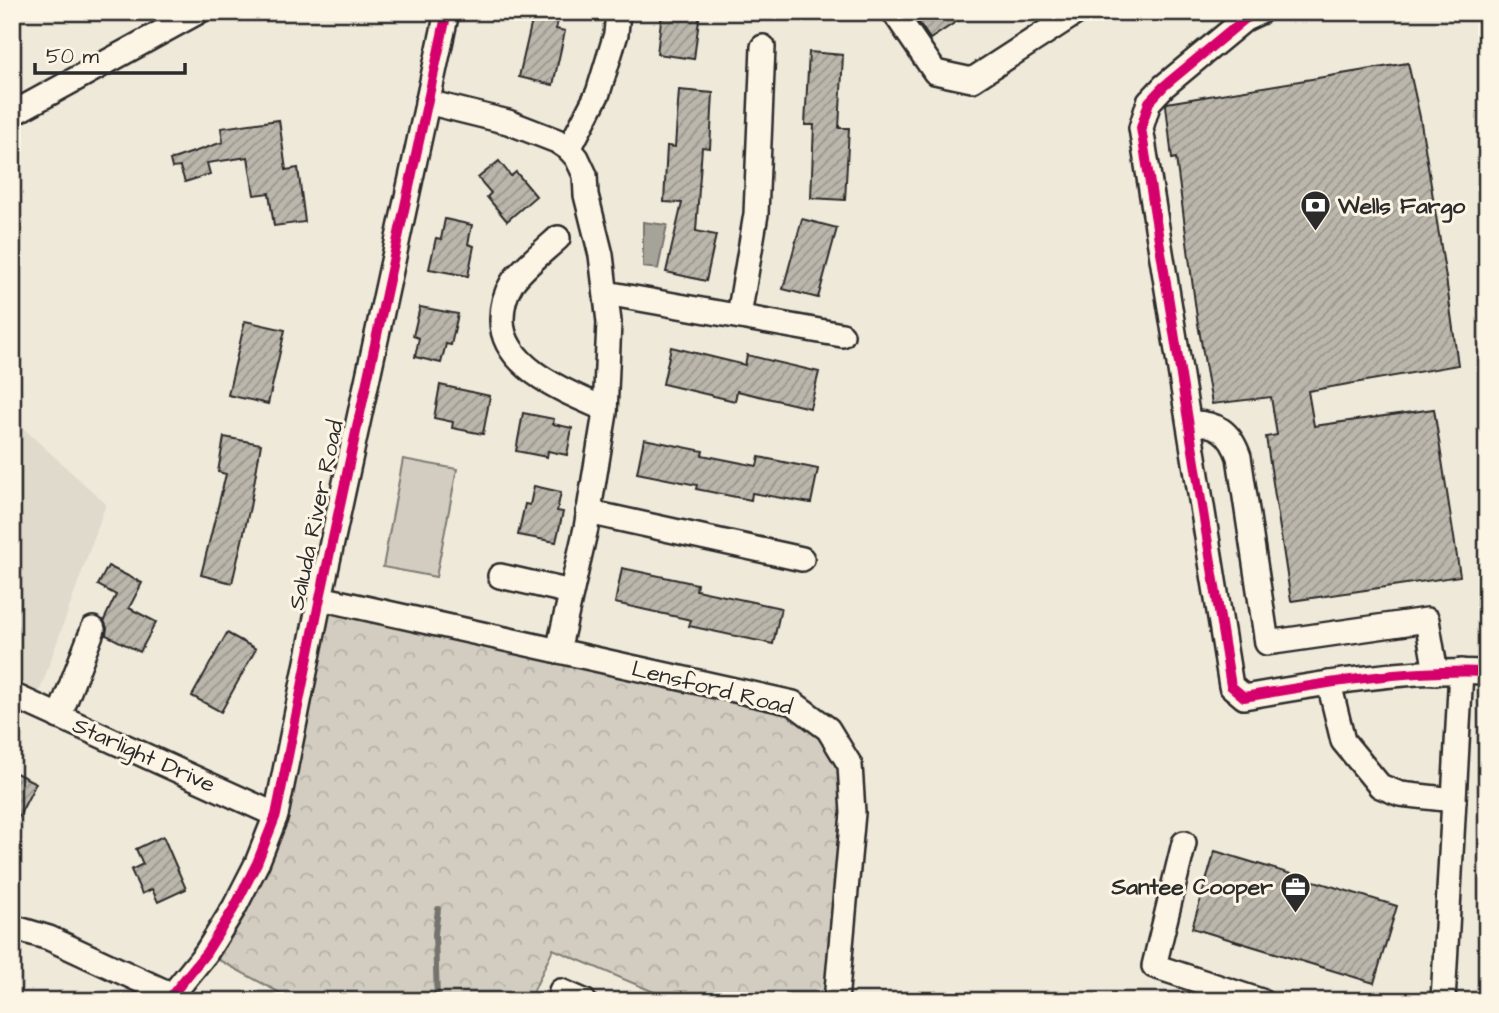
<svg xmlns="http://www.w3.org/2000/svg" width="1499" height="1013" viewBox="0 0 1499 1013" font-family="'Architects Daughter',sans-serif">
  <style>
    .built { fill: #e0dacc }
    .forest { fill: url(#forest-crowns); stroke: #7e7c76; stroke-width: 2 }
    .garden { fill: #d2cdc0; stroke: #7e7c76; stroke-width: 2 }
    .water { fill: #a6a399; stroke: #75736d; stroke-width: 2 }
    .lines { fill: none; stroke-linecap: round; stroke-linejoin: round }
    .stream { stroke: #75736d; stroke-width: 6 }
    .building { fill: url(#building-hatch); stroke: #2b2b2b; stroke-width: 2 }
    .minor-casing { stroke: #2b2b2b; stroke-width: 28 }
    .minor { stroke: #fcf5e5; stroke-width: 23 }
    .cycleway-casing { stroke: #fcf5e5; stroke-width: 15 }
    .cycleway { stroke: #d6006c; stroke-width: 10 }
    .labels { text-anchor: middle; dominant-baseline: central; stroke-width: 6; stroke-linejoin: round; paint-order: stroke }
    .poi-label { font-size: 23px; font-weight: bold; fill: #2b2b2b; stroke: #fcf5e5; text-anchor: start }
    .street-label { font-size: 23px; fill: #2b2b2b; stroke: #fcf5e5 }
  </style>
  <defs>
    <pattern id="forest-crowns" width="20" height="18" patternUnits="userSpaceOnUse" patternTransform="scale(1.75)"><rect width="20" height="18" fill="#d2cdc0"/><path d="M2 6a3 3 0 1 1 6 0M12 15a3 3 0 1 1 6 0" fill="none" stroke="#b4b0a5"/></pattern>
    <pattern id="building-hatch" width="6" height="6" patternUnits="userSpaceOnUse" patternTransform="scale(1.75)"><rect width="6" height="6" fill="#bcb7ac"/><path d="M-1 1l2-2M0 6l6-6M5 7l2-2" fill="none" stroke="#99958c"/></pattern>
  </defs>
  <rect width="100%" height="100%" fill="#efe9da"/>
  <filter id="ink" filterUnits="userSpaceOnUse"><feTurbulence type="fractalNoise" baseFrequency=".0143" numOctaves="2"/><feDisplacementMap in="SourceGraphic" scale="14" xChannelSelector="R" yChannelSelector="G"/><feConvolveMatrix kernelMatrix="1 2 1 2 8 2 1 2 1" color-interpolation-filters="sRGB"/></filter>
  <g filter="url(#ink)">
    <!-- built -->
    <path class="built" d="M 12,418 L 106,504 L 38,696 L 12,683 Z"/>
    <!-- forest -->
    <path class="forest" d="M 320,598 L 793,703 L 850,765 L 828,1001 L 675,1001 L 553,949 L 529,1001 L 295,1001 L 206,953 L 257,863 Z"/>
    <!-- garden -->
    <path class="garden" d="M 403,459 L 457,469 L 436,577 L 383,567 Z"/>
    <!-- water -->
    <path class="water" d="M 643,222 L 667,225 L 658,269 L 643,267 Z"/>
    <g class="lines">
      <!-- stream -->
      <path class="stream" d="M 437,1001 L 435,934 L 438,909"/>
    </g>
    <!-- building -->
    <g class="building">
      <path d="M 534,12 L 560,12 L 556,29 L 565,31 L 553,85 L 519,77 Z"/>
      <path d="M 662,12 L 700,12 L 694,59 L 657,54 Z"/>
      <path d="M 912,12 L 971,12 L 930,39 Z"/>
      <path d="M 809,52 L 843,55 L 839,128 L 849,128 L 845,200 L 811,198 L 814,125 L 805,125 Z"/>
      <path d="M 1408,63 L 1420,117 L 1446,278 L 1458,365 L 1308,391 L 1314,426 L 1434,409 L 1460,576 L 1291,601 L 1266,437 L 1277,435 L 1271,397 L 1212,404 L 1197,318 L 1176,158 L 1172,159 L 1166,105 L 1167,103 Z"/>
      <path d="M 679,90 L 713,93 L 710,148 L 702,147 L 696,231 L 716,235 L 706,281 L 666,272 L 682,203 L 664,202 L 667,146 L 675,147 Z"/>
      <path d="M 279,120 L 286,170 L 298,168 L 305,222 L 274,226 L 269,193 L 254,195 L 248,157 L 207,163 L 210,174 L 185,182 L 180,167 L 172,168 L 170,160 L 223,142 L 221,128 Z"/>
      <path d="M 499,161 L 511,176 L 516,172 L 536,196 L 507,221 L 487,197 L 491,193 L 478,178 Z"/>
      <path d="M 445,219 L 472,225 L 468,244 L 474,246 L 468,276 L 429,269 L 436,238 L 441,239 Z"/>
      <path d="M 802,219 L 837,228 L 818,298 L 783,289 Z"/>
      <path d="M 420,307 L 458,314 L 451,345 L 446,344 L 441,363 L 415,357 L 419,338 L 413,336 Z"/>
      <path d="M 245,321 L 285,330 L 268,404 L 228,395 Z"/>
      <path d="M 671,347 L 745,365 L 747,355 L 819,372 L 810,408 L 737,391 L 735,401 L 663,384 Z"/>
      <path d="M 440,385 L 490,396 L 483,434 L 452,428 L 453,422 L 434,418 Z"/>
      <path d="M 523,413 L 554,419 L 553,424 L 572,428 L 567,455 L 548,451 L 547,457 L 516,451 Z"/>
      <path d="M 224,437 L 261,444 L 250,507 L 232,583 L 201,575 L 226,474 L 218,472 Z"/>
      <path d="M 644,439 L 703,451 L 702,455 L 757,466 L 759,457 L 818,469 L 811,503 L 752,493 L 751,500 L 696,489 L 697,485 L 637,473 Z"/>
      <path d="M 534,486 L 561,492 L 557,511 L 563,512 L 556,542 L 518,535 L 525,504 L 530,505 Z"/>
      <path d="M 108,566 L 142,583 L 129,608 L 156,622 L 140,652 L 106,635 L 107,628 L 104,620 L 116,595 L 98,585 Z"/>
      <path d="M 622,568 L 697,584 L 696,590 L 781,608 L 773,644 L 689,626 L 691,620 L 615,603 Z"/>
      <path d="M 227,633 L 256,649 L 221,712 L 192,696 Z"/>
      <path d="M 12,771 L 36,783 L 12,830 Z"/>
      <path d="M 163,836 L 186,889 L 158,902 L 152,889 L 142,894 L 131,870 L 143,864 L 136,849 Z"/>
      <path d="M 1215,851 L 1397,906 L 1374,983 L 1192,928 Z"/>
    </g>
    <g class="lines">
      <defs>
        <g id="minor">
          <path d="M 894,12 L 935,72 L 972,80 L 1077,12"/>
          <path d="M 1260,12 L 1245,19 L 1164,86 L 1149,102 L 1141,128 L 1231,686 L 1244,697 C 1324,683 1405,669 1487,672"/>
          <path d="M 427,102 L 508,122 L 557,141 L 569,149 L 577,158 L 585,175 L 586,195 L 601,255 L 609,322 L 605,413 L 586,528 L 558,651"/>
          <path d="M 12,114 L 198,12"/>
          <path d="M 569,149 L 598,93 L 616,34 L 618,12"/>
          <path d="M 558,238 C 544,251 521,269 512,283 C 505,294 502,306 502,319 C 501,368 569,393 605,409"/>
          <path d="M 606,293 L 842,335"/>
          <path d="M 739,316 L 756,214 L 763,47"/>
          <path d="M 1189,423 C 1216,422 1230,431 1239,457 L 1267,643 L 1427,620 L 1436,673"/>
          <path d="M 588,512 L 802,559"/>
          <path d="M 500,576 L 571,592"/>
          <path d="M 320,598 L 793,703 L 828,729 L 850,765 L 853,813 L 836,1001"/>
          <path d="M 1329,683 L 1343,741 L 1380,786 L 1400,794 L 1454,800"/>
          <path d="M 12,695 L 276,815"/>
          <path d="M 59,717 L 93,629"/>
          <path d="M 1184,843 L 1154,966 L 1261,1001"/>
          <path d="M 12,927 L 49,938 L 172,995"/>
          <path d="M 561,991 L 584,1001"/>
          <path d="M 165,1001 L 172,995 L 206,953 L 234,908 L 257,863 L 276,815 L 320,598 L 447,12"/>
          <path d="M 1443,1001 L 1461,671"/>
        </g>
      </defs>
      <!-- minor casing -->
      <use href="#minor" class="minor-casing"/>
      <!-- minor -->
      <use href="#minor" class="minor"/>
      <defs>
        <g id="cycleway">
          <path d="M 1260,12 L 1245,19 L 1164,86 L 1149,102 L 1141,128 L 1231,686 L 1244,697 C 1324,683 1405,669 1487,672"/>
          <path d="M 165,1001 L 172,995 L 206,953 L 234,908 L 257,863 L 276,815 L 320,598 L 447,12"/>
        </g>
      </defs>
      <!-- cycleway casing -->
      <use href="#cycleway" class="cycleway-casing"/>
      <!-- cycleway -->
      <use href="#cycleway" class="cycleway"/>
    </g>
  </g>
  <!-- icons -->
  <defs>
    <symbol id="bank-pin" viewBox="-11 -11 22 30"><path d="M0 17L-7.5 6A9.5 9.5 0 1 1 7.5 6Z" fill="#2b2b2b" stroke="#fcf5e5"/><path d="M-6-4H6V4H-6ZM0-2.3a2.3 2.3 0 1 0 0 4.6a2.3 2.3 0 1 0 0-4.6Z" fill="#fff"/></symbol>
    <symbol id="office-pin" viewBox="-11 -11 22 30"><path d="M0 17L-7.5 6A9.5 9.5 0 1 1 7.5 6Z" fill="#2b2b2b" stroke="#fcf5e5"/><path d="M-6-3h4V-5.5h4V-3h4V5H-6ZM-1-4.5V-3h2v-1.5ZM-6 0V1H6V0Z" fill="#fff"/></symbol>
  </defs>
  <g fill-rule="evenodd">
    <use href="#bank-pin" x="1298" y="188" width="35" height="47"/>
    <use href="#office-pin" x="1278" y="870" width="35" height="47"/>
  </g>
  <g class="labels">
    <!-- poi labels -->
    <g class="poi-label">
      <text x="1338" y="206">Wells Fargo</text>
      <text x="1273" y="887" text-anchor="end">Santee Cooper</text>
    </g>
    <!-- street labels -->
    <g class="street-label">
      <text transform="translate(316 515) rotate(-78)">Saluda River Road</text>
      <text transform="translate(712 688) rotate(14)">Lensford Road</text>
      <text transform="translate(144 755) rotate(24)">Starlight Drive</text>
    </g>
  </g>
  <!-- margin -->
  <rect width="1499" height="1013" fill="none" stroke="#fcf5e5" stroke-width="42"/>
  <rect x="21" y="21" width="1457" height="971" fill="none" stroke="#2b2b2b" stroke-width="2.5" filter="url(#ink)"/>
  <!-- scale -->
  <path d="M35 63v10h150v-10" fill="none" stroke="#2b2b2b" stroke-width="3.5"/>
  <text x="46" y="63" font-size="21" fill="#2b2b2b" stroke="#fcf5e5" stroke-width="5" paint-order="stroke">50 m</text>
</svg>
